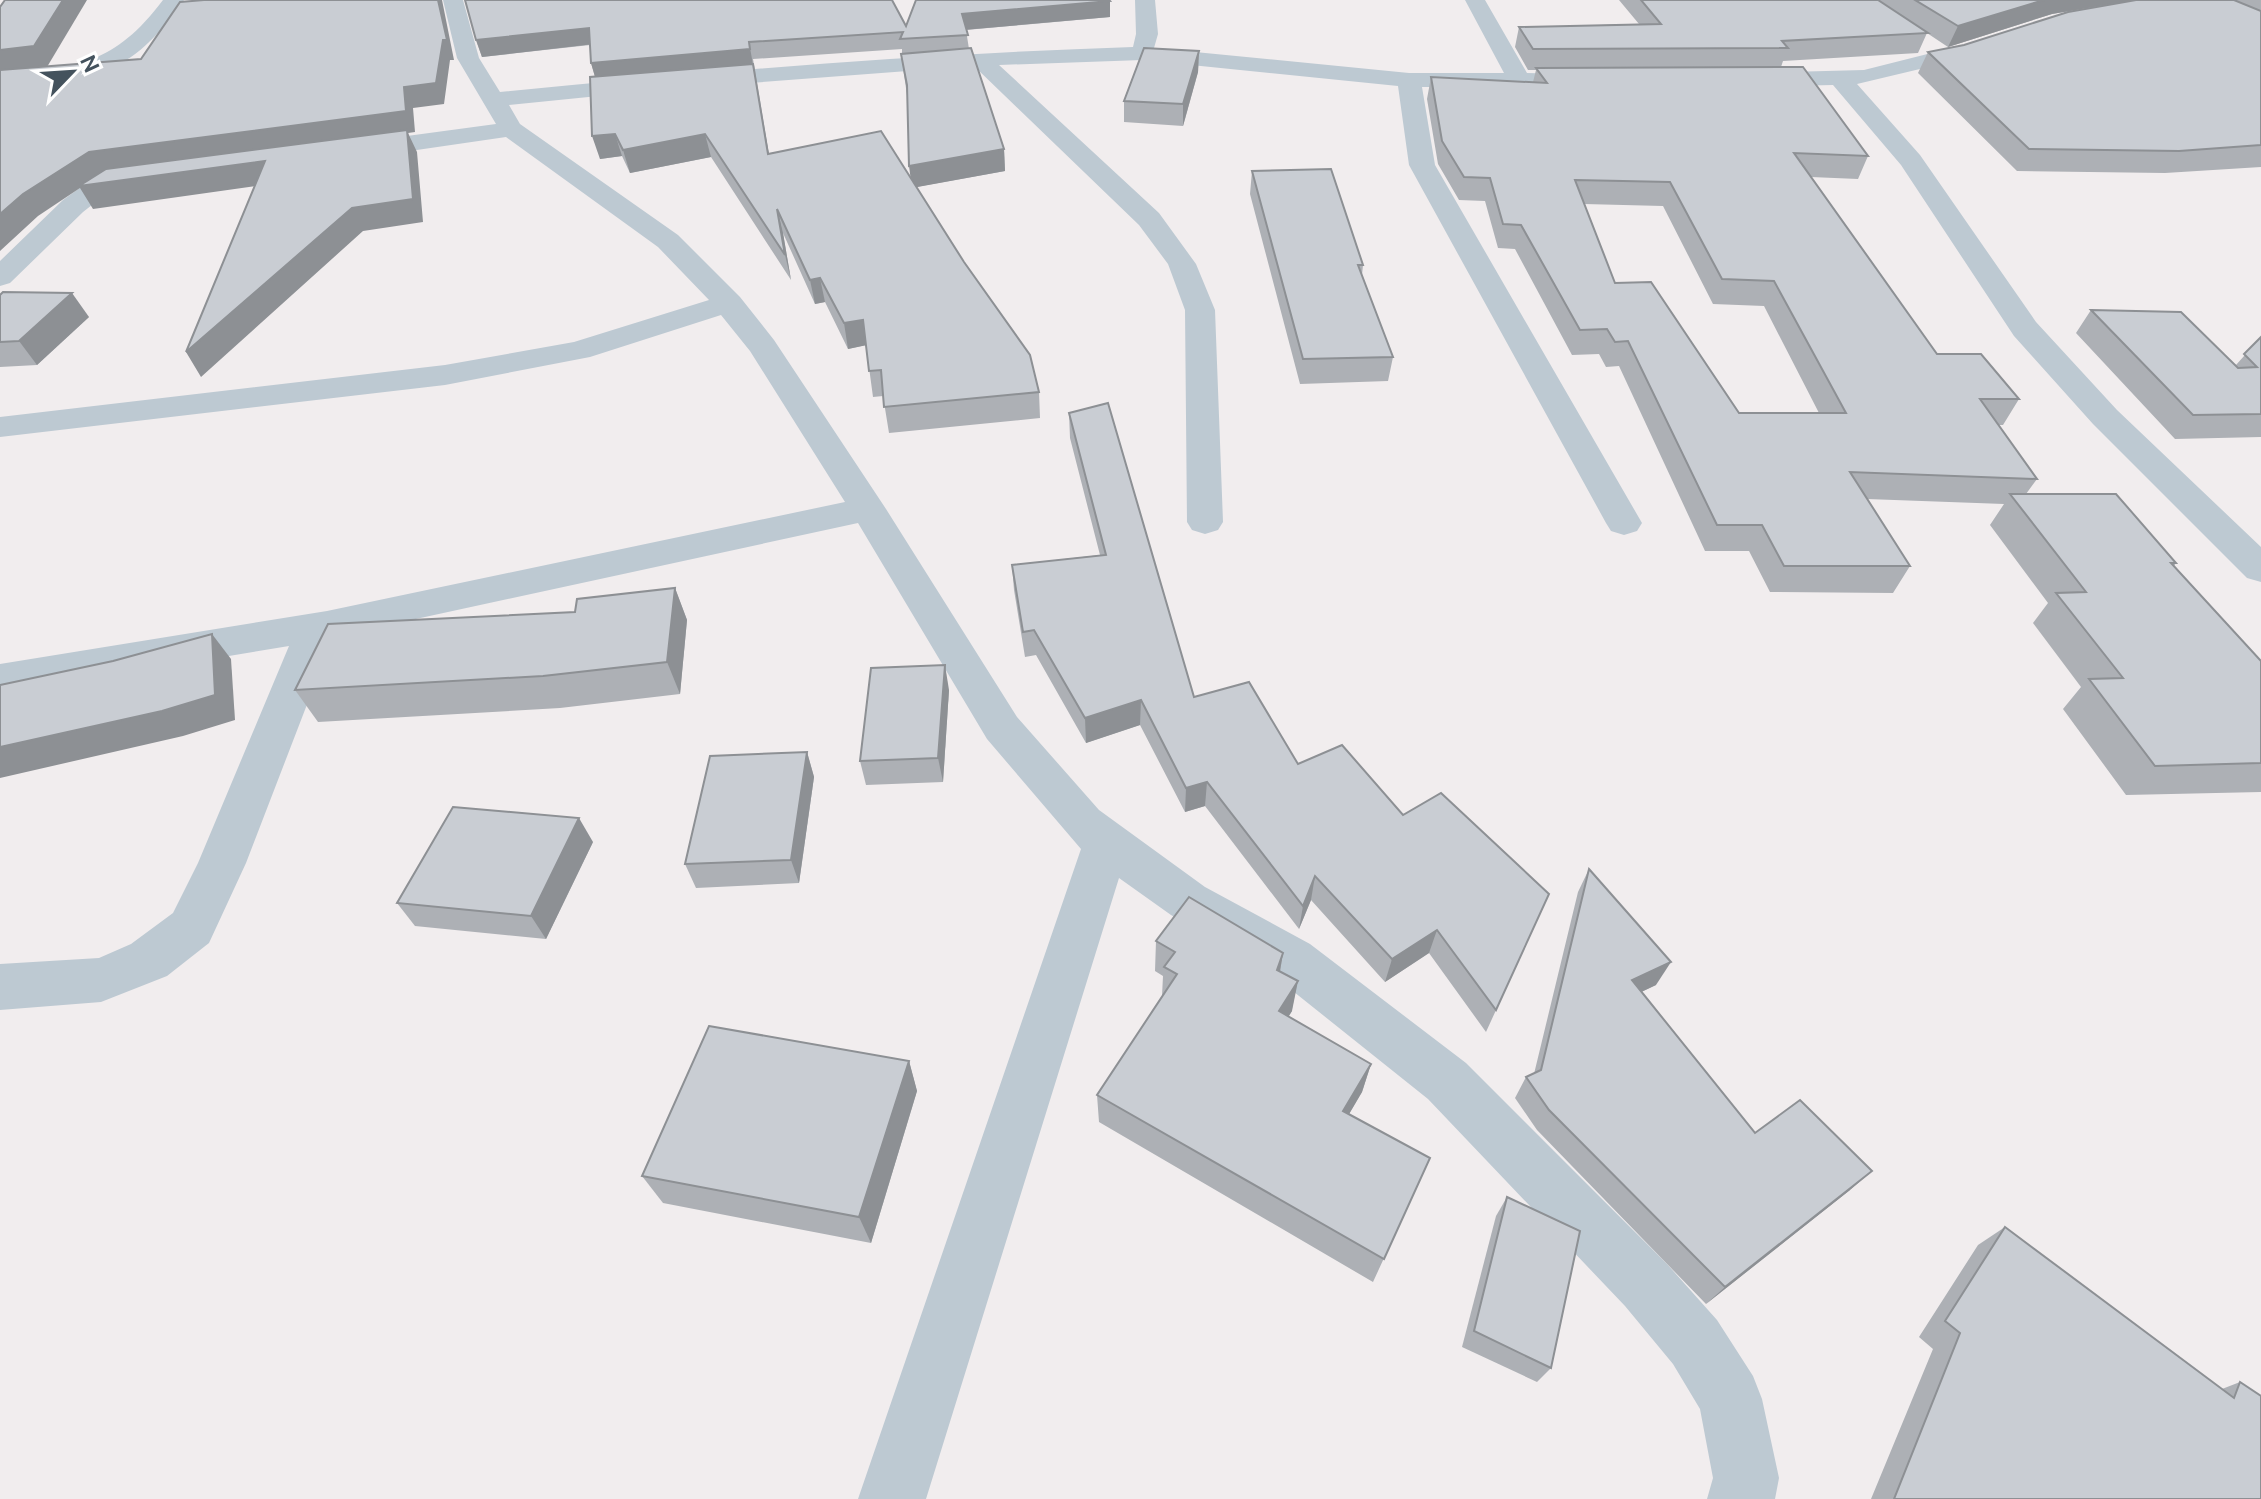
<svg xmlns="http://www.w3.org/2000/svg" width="2261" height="1499" viewBox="0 0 2261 1499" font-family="Ubuntu,sans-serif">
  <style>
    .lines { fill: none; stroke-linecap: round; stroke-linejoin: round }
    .minor { fill: #bdc9d2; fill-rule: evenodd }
    .wall { fill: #adb0b5; fill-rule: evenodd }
    .shaded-wall { fill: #8d9094 }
    .building { fill: #c9cdd3; stroke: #8d9094; stroke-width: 2; fill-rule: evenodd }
  </style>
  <rect width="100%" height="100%" fill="#f1edee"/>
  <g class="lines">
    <!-- minor -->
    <g class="minor">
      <path d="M 163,0 L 184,0 C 130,78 90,82 0,88 L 0,74 C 76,69 115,64 163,0 Z"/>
      <path d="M 443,0 L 463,0 L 479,58 L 500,92 C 711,71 921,54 1133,47 L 1136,34 L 1135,0 L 1155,0 L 1158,34 L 1154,48 L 1409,73 L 1504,73 L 1465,0 L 1485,0 L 1527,73 L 1602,75 L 1606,80 L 1594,87 L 1422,87 L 1435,165 L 1642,523 L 1637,531 L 1624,535 L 1611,531 L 1606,523 L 1409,165 L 1398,86 L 1142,60 L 999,65 L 1159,213 L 1196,264 L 1215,310 L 1223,522 L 1218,530 L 1205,534 L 1192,530 L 1187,522 L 1185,310 L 1168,264 L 1139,225 L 974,66 L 658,90 L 509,105 L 520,124 L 678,235 L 740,297 L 774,340 L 886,509 L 1017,717 L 1099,810 L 1205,887 L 1310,944 L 1466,1063 L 1667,1264 L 1717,1320 L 1753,1376 L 1762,1399 L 1779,1478 L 1775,1499 L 1707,1499 L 1713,1478 L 1700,1409 L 1673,1364 L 1625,1306 L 1428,1099 L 1274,976 L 1171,915 L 1119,878 L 926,1499 L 858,1499 L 1081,849 L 987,739 L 858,523 L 333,637 L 246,863 L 209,943 L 167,976 L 101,1002 L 0,1010 L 0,964 L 99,958 L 131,944 L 173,913 L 198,863 L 289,646 L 0,694 L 0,664 L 327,611 L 845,502 L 750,351 L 721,315 L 590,357 L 445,385 L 0,437 L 0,417 L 445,365 L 574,342 L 709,300 L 658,247 L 506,137 L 355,159 L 346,156 L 342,151 L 346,146 L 355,143 L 496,124 L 457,58 Z"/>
      <path d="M 1979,41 L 1987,43 L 1990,48 L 1987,53 L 1857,84 L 1920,155 L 2036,322 L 2117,410 L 2261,547 L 2261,582 L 2247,578 L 2093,424 L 2014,336 L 1901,165 L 1833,85 L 1751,87 L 1739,80 L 1751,73 L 1864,70 Z"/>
      <path d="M 139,168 L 148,170 L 152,176 L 148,182 L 106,194 L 83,212 L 10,283 L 0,286 L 0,261 L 63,200 L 88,182 Z"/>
    </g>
  </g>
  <!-- wall -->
  <g class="wall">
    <path d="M 1619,0 L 2135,0 L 2052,14 L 1948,47 L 1927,33 L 1918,53 L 1783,61 L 1781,67 L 1868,156 L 1858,179 L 1811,177 L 1937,354 L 2019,399 L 2003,425 L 1998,425 L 2037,479 L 2026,494 L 2176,563 L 2174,566 L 2261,661 L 2261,792 L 2126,795 L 2063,709 L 2081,687 L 2033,623 L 2048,603 L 1990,525 L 2004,504 L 1867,499 L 1910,566 L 1893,593 L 1770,592 L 1749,551 L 1705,551 L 1619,366 L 1606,367 L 1599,354 L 1572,355 L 1515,249 L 1498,248 L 1485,201 L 1459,200 L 1438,164 L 1427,99 L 1431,77 L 1533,82 L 1536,70 L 1528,70 L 1515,47 L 1519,27 L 1639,24 ZM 1584,204 L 1663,206 L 1713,304 L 1764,306 L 1819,413 L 1739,413 L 1615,283 Z"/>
    <path d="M 2136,0 L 2261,0 L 2261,167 L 2165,173 L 2017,171 L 1918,73 L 1928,52 L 1964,45 Z"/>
    <path d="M 1110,1 L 1110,17 L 966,30 L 969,49 L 1004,149 L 1005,171 L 916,187 L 1039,392 L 1040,418 L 889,433 L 883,396 L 873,397 L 866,345 L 848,349 L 825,302 L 815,304 L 783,233 L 791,280 L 711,157 L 630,173 L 622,156 L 600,159 L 595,77 L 591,63 L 590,45 L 482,57 L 476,40 L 906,26 ZM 902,49 L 902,54 L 901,54 L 907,95 L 911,179 L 769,154 L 753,59 Z"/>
    <path d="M 1199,51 L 1198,72 L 1183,126 L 1124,122 L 1124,101 Z"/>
    <path d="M 1252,171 L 1363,265 L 1362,275 L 1393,357 L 1388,381 L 1300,384 L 1250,194 Z"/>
    <path d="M 0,295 L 89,317 L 37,365 L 0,367 Z"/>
    <path d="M 2091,310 L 2236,365 L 2261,337 L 2261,437 L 2175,439 L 2076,333 Z"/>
    <path d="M 1069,413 L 1194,697 L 1298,764 L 1403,815 L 1549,894 L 1486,1032 L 1429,953 L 1385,982 L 1311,900 L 1299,929 L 1205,806 L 1185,812 L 1140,725 L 1086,743 L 1036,655 L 1025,657 L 1014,590 L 1012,565 L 1100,555 L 1070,438 Z"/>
    <path d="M 675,588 L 687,620 L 680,694 L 560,708 L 318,722 L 295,690 L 575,612 Z"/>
    <path d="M 949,690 L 943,782 L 866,785 L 860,761 Z"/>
    <path d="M 807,752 L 814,777 L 799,883 L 696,888 L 685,864 Z"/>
    <path d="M 593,842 L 546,939 L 415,926 L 397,903 Z"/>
    <path d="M 1589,869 L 1656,985 L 1641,992 L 1755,1133 L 1850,1190 L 1706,1304 L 1537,1130 L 1515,1098 L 1526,1077 L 1534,1074 L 1578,892 Z"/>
    <path d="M 1156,941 L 1283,953 L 1280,971 L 1292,1011 L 1288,1017 L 1371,1064 L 1362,1092 L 1349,1114 L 1430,1158 L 1373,1282 L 1099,1122 L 1097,1095 L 1162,996 L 1163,976 L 1155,971 Z"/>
    <path d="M 909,1061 L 917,1091 L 871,1243 L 663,1203 L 642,1176 Z"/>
    <path d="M 1507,1197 L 1551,1368 L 1537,1382 L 1462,1347 L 1496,1216 Z"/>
    <path d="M 2005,1227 L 2222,1389 L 2240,1382 L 2261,1499 L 1871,1499 L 1933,1349 L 1919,1337 L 1978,1245 Z"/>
  </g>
  <!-- shaded-wall -->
  <g class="shaded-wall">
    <path d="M 63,0 L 87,0 L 47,67 L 0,72 L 0,50 Z"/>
    <path d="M 438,0 L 442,0 L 454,60 L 450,60 L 444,104 L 413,108 L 415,132 L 408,133 L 417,152 L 423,222 L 363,231 L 201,377 L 186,352 L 352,208 L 413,199 L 407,133 L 102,173 L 85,185 L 265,161 L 277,183 L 93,209 L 80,188 L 38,216 L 0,251 L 0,214 L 23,194 L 89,152 L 406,111 L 404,87 L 436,83 L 443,40 L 447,40 Z"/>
    <path d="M 2044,0 L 2135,0 L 2052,14 L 1948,47 L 1958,26 Z"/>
    <path d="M 1110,1 L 1110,17 L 963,30 L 962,14 Z"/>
    <path d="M 589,28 L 594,44 L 482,57 L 476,40 Z"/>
    <path d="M 749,42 L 773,178 L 768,154 L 596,80 L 591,63 Z"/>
    <path d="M 1199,51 L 1198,72 L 1183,126 L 1183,104 Z"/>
    <path d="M 615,134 L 622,156 L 600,159 L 592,136 Z"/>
    <path d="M 705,134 L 711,157 L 630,173 L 623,150 Z"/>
    <path d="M 1004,149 L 1005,171 L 912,188 L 909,166 Z"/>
    <path d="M 777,209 L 783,233 L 791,280 L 785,255 Z"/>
    <path d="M 820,278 L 825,302 L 815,304 L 810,280 Z"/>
    <path d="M 72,293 L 89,317 L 37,365 L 19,341 Z"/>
    <path d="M 863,320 L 867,345 L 848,349 L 844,323 Z"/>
    <path d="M 675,588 L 687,620 L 680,694 L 667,662 Z"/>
    <path d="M 212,634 L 231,659 L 235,720 L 183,736 L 0,778 L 0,747 Z"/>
    <path d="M 945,665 L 949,690 L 943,782 L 938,758 Z"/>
    <path d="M 1141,700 L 1140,725 L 1086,743 L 1085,718 Z"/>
    <path d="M 807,752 L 814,777 L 799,883 L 791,860 Z"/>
    <path d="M 1207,782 L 1205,806 L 1185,812 L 1186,788 Z"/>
    <path d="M 579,818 L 593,842 L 546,939 L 531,916 Z"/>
    <path d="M 1315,876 L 1311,900 L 1299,929 L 1303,906 Z"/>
    <path d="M 1437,930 L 1429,953 L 1385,982 L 1392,959 Z"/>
    <path d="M 1283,953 L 1278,983 L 1277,970 Z"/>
    <path d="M 1671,962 L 1656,985 L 1618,1003 L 1632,980 Z"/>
    <path d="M 1298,981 L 1292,1011 L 1274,1040 L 1279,1011 Z"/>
    <path d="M 909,1061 L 917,1091 L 871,1243 L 859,1217 Z"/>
    <path d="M 1371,1064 L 1362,1092 L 1335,1138 L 1343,1111 Z"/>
    <path d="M 1872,1171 L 1850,1190 L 1706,1304 L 1725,1287 Z"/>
  </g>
  <!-- building -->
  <g class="building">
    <path d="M 5,0 L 63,0 L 34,46 L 0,50 L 0,7 Z"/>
    <path d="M 204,0 L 438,0 L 447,40 L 443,40 L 436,83 L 404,87 L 406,111 L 89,152 L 23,194 L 0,214 L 0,70 L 141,59 L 180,2 Z"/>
    <path d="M 465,0 L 892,0 L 906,26 L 916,0 L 1109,0 L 1110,1 L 962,14 L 968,35 L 900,39 L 903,32 L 749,42 L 750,49 L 591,63 L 589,28 L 476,40 Z"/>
    <path d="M 1641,0 L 1878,0 L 1928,33 L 1782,41 L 1788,48 L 1533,49 L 1519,27 L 1661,24 Z"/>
    <path d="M 1915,0 L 2044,0 L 1958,26 Z"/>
    <path d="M 2136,0 L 2234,0 L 2261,11 L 2261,145 L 2179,151 L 2029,149 L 1928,52 L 1964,45 L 2068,12 Z"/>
    <path d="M 971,48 L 1004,149 L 909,166 L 907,85 L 901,54 Z"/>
    <path d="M 1144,48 L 1199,51 L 1183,104 L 1124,101 Z"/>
    <path d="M 753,64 L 768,154 L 881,131 L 964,262 L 1030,355 L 1039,392 L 884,407 L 881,370 L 869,371 L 863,320 L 844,323 L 820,278 L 810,280 L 777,209 L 785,255 L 705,134 L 623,150 L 615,134 L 592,136 L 590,77 Z"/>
    <path d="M 1803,67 L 1868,156 L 1794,153 L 1937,354 L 1981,354 L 2019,399 L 1980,399 L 2037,479 L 1850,472 L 1910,566 L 1784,566 L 1762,525 L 1717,525 L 1628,341 L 1615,342 L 1607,329 L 1580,330 L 1521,225 L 1503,224 L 1490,178 L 1464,177 L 1442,141 L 1431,77 L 1547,83 L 1536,68 ZM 1575,180 L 1670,182 L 1722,279 L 1774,281 L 1846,413 L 1739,413 L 1651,282 L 1615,283 Z"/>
    <path d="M 407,130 L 413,199 L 352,208 L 186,352 L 265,161 L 79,186 L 106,169 Z"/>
    <path d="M 1331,169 L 1363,265 L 1358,265 L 1393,357 L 1303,359 L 1252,171 Z"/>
    <path d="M 3,292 L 72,293 L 19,341 L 0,342 L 0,295 Z"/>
    <path d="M 2091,310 L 2181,312 L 2238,368 L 2257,367 L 2244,354 L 2261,337 L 2261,414 L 2193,415 Z"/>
    <path d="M 1108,403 L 1194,697 L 1249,682 L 1298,764 L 1342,745 L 1403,815 L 1441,793 L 1549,894 L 1496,1010 L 1437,930 L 1392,959 L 1315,876 L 1303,906 L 1207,782 L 1186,788 L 1141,700 L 1085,718 L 1034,630 L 1023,632 L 1012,565 L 1106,555 L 1069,413 Z"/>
    <path d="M 2010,494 L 2116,494 L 2176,563 L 2171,563 L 2261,661 L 2261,763 L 2155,766 L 2089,679 L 2123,678 L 2056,593 L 2086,592 Z"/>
    <path d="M 675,588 L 667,662 L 543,676 L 295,690 L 328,624 L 575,612 L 577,599 Z"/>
    <path d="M 212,634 L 215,695 L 162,711 L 0,747 L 0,685 L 113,661 Z"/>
    <path d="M 945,665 L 938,758 L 860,761 L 871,668 Z"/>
    <path d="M 807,752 L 791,860 L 685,864 L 710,756 Z"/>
    <path d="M 453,807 L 579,818 L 531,916 L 397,903 Z"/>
    <path d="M 1589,869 L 1671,962 L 1632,980 L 1755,1133 L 1800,1100 L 1872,1171 L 1725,1287 L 1549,1110 L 1526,1077 L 1541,1070 Z"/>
    <path d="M 1189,897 L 1283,953 L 1277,970 L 1298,981 L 1279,1011 L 1371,1064 L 1343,1111 L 1430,1158 L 1384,1259 L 1097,1095 L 1177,974 L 1164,967 L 1175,952 L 1156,941 Z"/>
    <path d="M 709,1026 L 909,1061 L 859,1217 L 642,1176 Z"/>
    <path d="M 1507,1197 L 1580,1231 L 1551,1368 L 1474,1331 Z"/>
    <path d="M 2005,1227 L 2234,1398 L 2240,1382 L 2261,1396 L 2261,1499 L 1894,1499 L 1960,1333 L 1945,1321 Z"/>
  </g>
  <!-- north arrow -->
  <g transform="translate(72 72) rotate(65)" stroke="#ffffff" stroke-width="6" paint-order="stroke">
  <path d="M0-6L14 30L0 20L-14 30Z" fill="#44525d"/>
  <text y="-12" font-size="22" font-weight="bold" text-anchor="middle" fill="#44525d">N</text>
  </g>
</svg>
